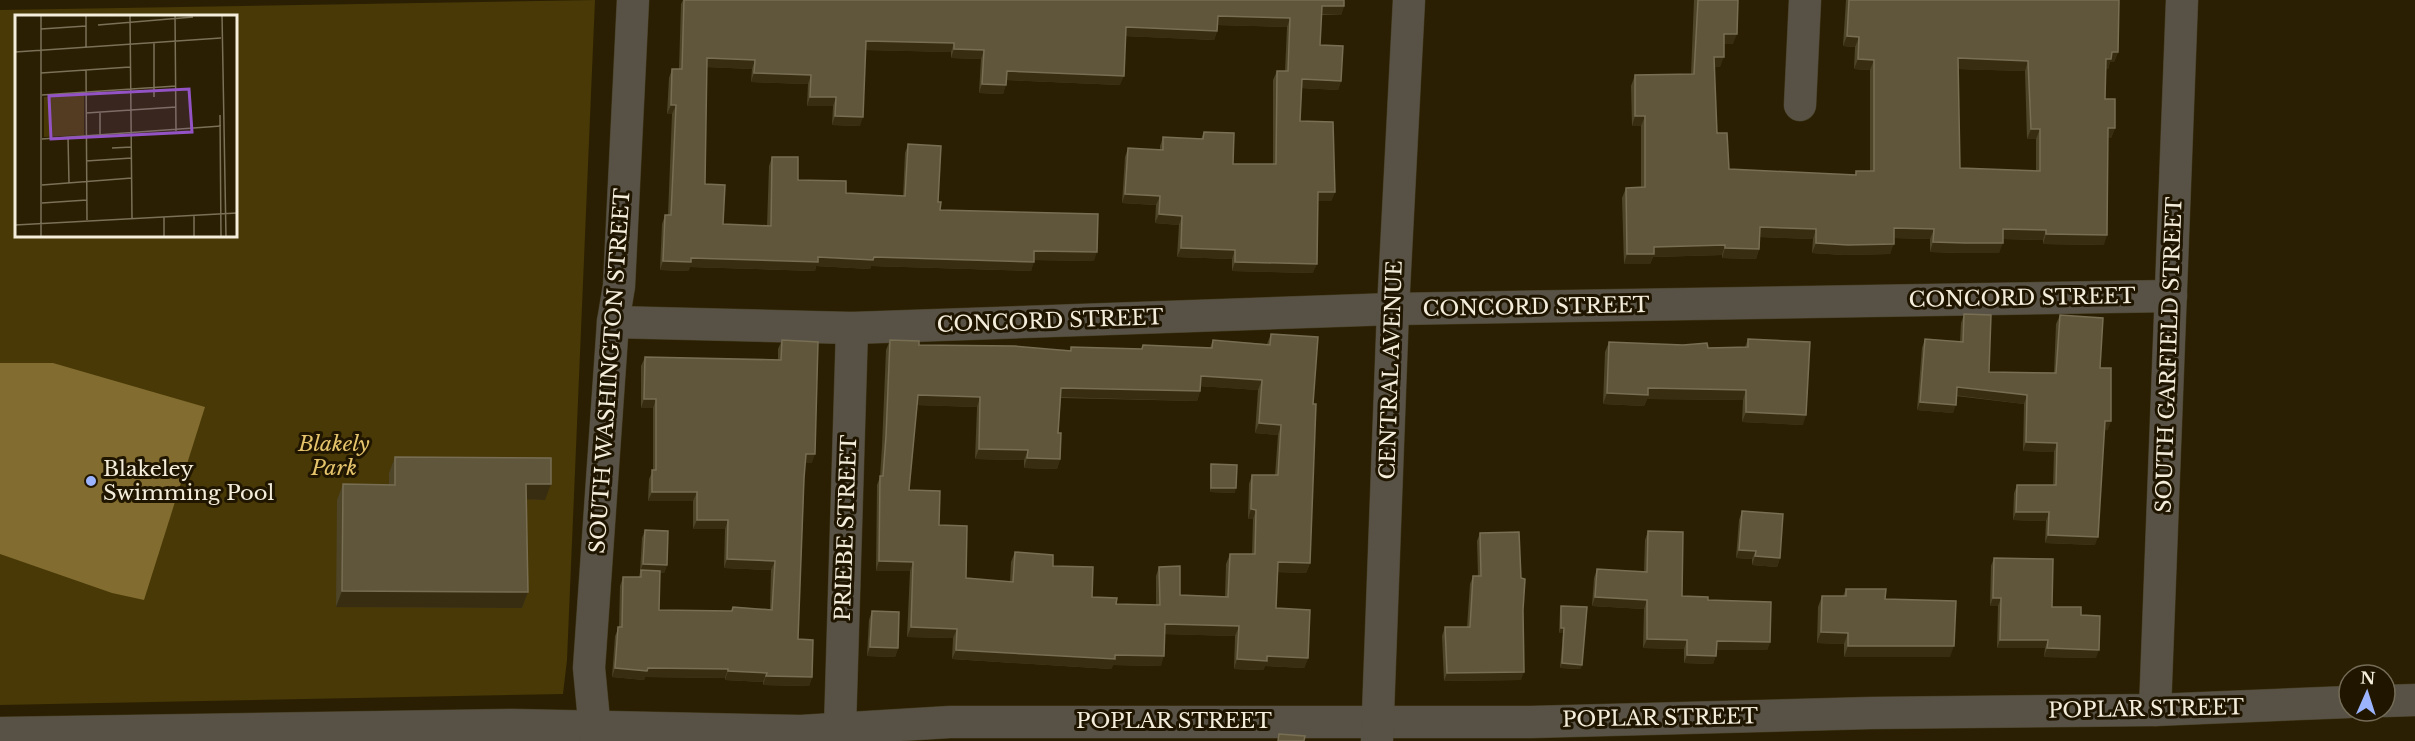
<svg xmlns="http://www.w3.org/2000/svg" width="2415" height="741" viewBox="0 0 2415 741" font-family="'Libre Baskerville',serif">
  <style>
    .green { fill: #483907; fill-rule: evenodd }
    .water { fill: #826c2f }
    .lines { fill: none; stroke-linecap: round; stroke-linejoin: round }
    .minor-casing { stroke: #463c21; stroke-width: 33 }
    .minor { stroke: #575245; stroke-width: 32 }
    .wall { fill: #4e4428; fill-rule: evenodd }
    .shaded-wall { fill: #382d10 }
    .building { fill: #60563b; stroke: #776e54; stroke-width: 1.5; fill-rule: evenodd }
    .poi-dot { fill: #9cb4fd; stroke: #201600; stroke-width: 2 }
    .labels { text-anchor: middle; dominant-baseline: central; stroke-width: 6; stroke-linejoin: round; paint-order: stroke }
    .street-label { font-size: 21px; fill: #f4eddc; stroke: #201600 }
    .park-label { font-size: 21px; font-style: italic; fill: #e5c46c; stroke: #201600 }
    .poi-label { font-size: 21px; fill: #f4eddc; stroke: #201600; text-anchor: start }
    .inset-road { fill: none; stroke: #7b7159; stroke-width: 1.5 }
    .view { fill: #9353c5; fill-opacity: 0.15; stroke: #9353c5; stroke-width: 3 }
    .inset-edge { fill: none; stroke: #f4eddc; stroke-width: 3 }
  </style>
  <rect width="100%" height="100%" fill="#2a1f02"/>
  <!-- green -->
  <path class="green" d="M 595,0 L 567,660 L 563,694 L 0,705 L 0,10 ZM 16,16 L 236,16 L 236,236 L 16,236 Z"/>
  <!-- water -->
  <path class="water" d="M 0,363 L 53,363 L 205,407 L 144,600 L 112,593 L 0,554 Z"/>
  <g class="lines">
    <defs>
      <g id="minor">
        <path d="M 1800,105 L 1805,0"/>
        <path d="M 613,322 L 852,328 L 1393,309 L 2171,296"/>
        <path d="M 2385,701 L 2415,700"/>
        <path d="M 2155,710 L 2182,0"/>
        <path d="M 840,728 L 852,328"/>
        <path d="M 0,733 L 513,725 L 801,731 L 950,722 L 1531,722 L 1871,713 L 2155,710 L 2349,702"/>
        <path d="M 596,741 L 589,668 L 613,322 L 619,286 L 633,0"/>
        <path d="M 1377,741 L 1393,309 L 1409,0"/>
      </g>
    </defs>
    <!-- minor casing -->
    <use href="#minor" class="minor-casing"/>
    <!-- minor -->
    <use href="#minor" class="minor"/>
  </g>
  <!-- wall -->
  <g class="wall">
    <path d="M 683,0 L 1344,0 L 1344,6 L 1341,15 L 1322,15 L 1320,45 L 1341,81 L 1338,90 L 1302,88 L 1300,121 L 1335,192 L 1331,201 L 1318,201 L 1313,273 L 1232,271 L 1232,259 L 1177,257 L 1179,225 L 1155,223 L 1156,205 L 1122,203 L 1125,157 L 1128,148 L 1160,150 L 1160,146 L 1163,137 L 1201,139 L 1204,132 L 1233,164 L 1273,164 L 1273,80 L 1277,71 L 1285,71 L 1287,27 L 1217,25 L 1217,31 L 1214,40 L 1125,36 L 1120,85 L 1007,80 L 1003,94 L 979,93 L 981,59 L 951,58 L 951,52 L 866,50 L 860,126 L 832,125 L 833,106 L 807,106 L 808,84 L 751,82 L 752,69 L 707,67 L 705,184 L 723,224 L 767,226 L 769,166 L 772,157 L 798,180 L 846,193 L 903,196 L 905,153 L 908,144 L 938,202 L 940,210 L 1094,261 L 1034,260 L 1031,271 L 871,266 L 870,269 L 816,266 L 815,271 L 690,267 L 688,271 L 660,270 L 662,224 L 665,215 L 668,215 L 672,114 L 667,114 L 669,78 L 672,69 L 679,69 L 681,4 Z"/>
    <path d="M 1694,0 L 1738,0 L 1733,44 L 1724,44 L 1720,67 L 1714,67 L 1717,133 L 1729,169 L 1855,175 L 1856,171 L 1870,171 L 1870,70 L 1854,69 L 1855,47 L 1843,46 L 1846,0 L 2119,0 L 2118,52 L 2114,62 L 2110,62 L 2108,69 L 2106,69 L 2105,99 L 2115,128 L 2111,138 L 2108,138 L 2104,245 L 2043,244 L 2043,240 L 2003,239 L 1999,253 L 1961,253 L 1930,252 L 1930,239 L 1894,238 L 1890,254 L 1844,255 L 1812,253 L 1813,239 L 1760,237 L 1759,249 L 1756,259 L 1722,258 L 1722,255 L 1653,257 L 1650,264 L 1624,264 L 1622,198 L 1626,188 L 1641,187 L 1641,126 L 1632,126 L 1631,86 L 1635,75 L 1691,74 ZM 1958,69 L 2025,71 L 2027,139 L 2036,139 L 2036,171 L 1960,168 Z"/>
    <path d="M 1964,314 L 1989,372 L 2054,373 L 2056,324 L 2060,315 L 2100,368 L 2108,430 L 2104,430 L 2095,545 L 2045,543 L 2046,521 L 2013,520 L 2014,493 L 2017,485 L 2053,485 L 2054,452 L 2023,451 L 2024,404 L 1956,396 L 1953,413 L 1917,410 L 1922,348 L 1925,339 L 1960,342 L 1961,323 Z"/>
    <path d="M 1271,334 L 1313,404 L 1310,563 L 1306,573 L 1277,572 L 1276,608 L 1308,658 L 1304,668 L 1265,666 L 1263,670 L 1234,669 L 1235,636 L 1164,634 L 1161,666 L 1113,665 L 1111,669 L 952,659 L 953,638 L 907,637 L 910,571 L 876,571 L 877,485 L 880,477 L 882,446 L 886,350 L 890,340 L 919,345 L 1070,350 L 1071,347 L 1141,349 L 1143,345 L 1210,348 L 1213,340 L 1267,344 ZM 1200,386 L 1258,390 L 1255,433 L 1278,435 L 1275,475 L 1252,475 L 1249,484 L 1248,519 L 1253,519 L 1252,554 L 1230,554 L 1226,564 L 1225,597 L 1180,595 L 1159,567 L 1156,576 L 1156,605 L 1116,604 L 1092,597 L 1053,566 L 1015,552 L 1011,562 L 1010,582 L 966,578 L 939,525 L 909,490 L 917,405 L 977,407 L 975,459 L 1024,460 L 1024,468 L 1057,469 L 1060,459 L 1058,433 L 1061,398 L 1197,401 L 1200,391 Z"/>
    <path d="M 1748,339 L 1803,425 L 1742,422 L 1743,400 L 1647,399 L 1644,406 L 1603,404 L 1605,352 L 1609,342 L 1708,348 L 1745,347 Z"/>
    <path d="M 782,340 L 812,463 L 805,463 L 798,639 L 812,677 L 809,686 L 763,685 L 763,682 L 725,680 L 725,678 L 645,677 L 644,680 L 612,677 L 615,636 L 619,627 L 620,586 L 623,577 L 639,577 L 640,572 L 642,538 L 645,530 L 667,565 L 664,573 L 660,573 L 659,610 L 731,611 L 733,607 L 770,609 L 771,570 L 724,568 L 725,529 L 693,529 L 693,501 L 648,501 L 649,479 L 653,470 L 653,408 L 641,408 L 641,366 L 645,357 L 778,360 L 778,349 Z"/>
    <path d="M 395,457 L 545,500 L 526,499 L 528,592 L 522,608 L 336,607 L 337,500 L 343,484 L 389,485 L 389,473 Z"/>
    <path d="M 1211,464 L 1235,493 L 1210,492 L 1210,469 Z"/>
    <path d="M 1742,511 L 1780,558 L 1777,567 L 1752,565 L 1752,559 L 1736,558 L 1739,520 Z"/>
    <path d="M 1648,531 L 1682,596 L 1708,600 L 1770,642 L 1767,650 L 1717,650 L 1713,664 L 1684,663 L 1684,649 L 1643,648 L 1644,609 L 1592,606 L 1594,578 L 1597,569 L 1644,572 L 1645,540 Z"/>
    <path d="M 1480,533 L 1521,578 L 1523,610 L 1521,680 L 1444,681 L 1442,636 L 1445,627 L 1467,627 L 1470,584 L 1473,576 L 1478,576 L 1477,541 Z"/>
    <path d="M 1994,558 L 2052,607 L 2081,615 L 2096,658 L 2044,657 L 2045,648 L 1997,648 L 1998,606 L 1990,606 L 1991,566 Z"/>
    <path d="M 1846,589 L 1885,599 L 1950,657 L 1844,657 L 1844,644 L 1817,643 L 1818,607 L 1822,596 L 1843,596 Z"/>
    <path d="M 1561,606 L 1582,665 L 1580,669 L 1560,668 L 1563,633 L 1559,633 L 1560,610 Z"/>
    <path d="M 872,611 L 898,648 L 895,657 L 867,656 L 869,620 Z"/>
  </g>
  <!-- shaded-wall -->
  <g class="shaded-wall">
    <path d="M 1322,6 L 1344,6 L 1341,15 L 1319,14 Z"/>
    <path d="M 1218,16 L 1290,18 L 1287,27 L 1214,25 Z"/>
    <path d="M 1126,27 L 1217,31 L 1214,40 L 1122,36 Z"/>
    <path d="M 1724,34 L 1737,34 L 1733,44 L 1721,44 Z"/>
    <path d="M 1847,36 L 1859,37 L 1855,47 L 1843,46 Z"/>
    <path d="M 866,41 L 954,43 L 951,52 L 863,50 Z"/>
    <path d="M 954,49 L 984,50 L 981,59 L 951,58 Z"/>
    <path d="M 2112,52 L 2118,52 L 2114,62 L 2110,62 L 2108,69 L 2102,69 L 2106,59 Z"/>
    <path d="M 1714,57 L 1724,57 L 1720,67 L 1710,67 Z"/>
    <path d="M 707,58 L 755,60 L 752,69 L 704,67 Z"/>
    <path d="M 1958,58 L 2028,61 L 2025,71 L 1955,69 Z"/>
    <path d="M 1858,59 L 1874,60 L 1870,70 L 1854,69 Z"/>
    <path d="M 1007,71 L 1124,76 L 1120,85 L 1004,80 Z"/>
    <path d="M 754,73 L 811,75 L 808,84 L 751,82 Z"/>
    <path d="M 1302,79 L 1341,81 L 1338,90 L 1299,88 Z"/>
    <path d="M 982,84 L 1006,85 L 1003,94 L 979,93 Z"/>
    <path d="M 810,97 L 836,97 L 833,106 L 807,106 Z"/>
    <path d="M 671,105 L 676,105 L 672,114 L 667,114 Z"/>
    <path d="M 835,116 L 863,117 L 860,126 L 832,125 Z"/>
    <path d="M 1635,116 L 1645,116 L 1641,126 L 1632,126 Z"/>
    <path d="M 2108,128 L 2115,128 L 2111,138 L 2104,138 Z"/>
    <path d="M 2031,129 L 2040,129 L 2036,139 L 2027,139 Z"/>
    <path d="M 1318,192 L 1335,192 L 1331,201 L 1315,201 Z"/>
    <path d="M 1125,194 L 1160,196 L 1156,205 L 1122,203 Z"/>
    <path d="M 1159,214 L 1182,216 L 1179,225 L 1155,223 Z"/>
    <path d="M 1760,227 L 1816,229 L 1813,239 L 1756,237 Z"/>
    <path d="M 1894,228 L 1934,229 L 1930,239 L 1891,238 Z"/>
    <path d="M 2003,229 L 2046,230 L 2043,240 L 2000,239 Z"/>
    <path d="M 2046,234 L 2107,235 L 2104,245 L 2043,244 Z"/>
    <path d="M 1933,242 L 2003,243 L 1999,253 L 1961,253 L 1930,252 Z"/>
    <path d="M 1816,243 L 1894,244 L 1890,254 L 1844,255 L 1812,253 Z"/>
    <path d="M 1725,245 L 1722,255 L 1653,257 L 1650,264 L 1624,264 L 1627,254 L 1654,247 Z"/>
    <path d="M 1181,248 L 1235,250 L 1232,259 L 1177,257 Z"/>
    <path d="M 1725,248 L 1759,249 L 1756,259 L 1722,258 Z"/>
    <path d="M 1034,251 L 1097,252 L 1094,261 L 1031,260 Z"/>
    <path d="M 874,257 L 1034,262 L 1031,271 L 871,266 L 870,269 L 816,266 L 815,271 L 690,267 L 688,271 L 660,270 L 663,261 L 691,258 Z"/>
    <path d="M 1235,262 L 1317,264 L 1313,273 L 1232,271 Z"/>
    <path d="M 1201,376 L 1262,380 L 1258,390 L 1197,386 Z"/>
    <path d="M 1957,387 L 2027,395 L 2024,404 L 1954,395 Z"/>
    <path d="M 1061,388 L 1200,391 L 1197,401 L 1058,397 Z"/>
    <path d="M 1648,388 L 1746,390 L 1743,400 L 1647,399 L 1644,406 L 1603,404 L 1607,393 Z"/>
    <path d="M 918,395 L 980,397 L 977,407 L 914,405 Z"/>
    <path d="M 644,399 L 656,399 L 653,408 L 641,408 Z"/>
    <path d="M 1920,402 L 1956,405 L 1953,413 L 1917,410 Z"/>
    <path d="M 1746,412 L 1806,415 L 1803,425 L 1742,422 Z"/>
    <path d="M 2105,421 L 2111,421 L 2108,430 L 2101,430 Z"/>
    <path d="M 1259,423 L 1281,425 L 1278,435 L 1255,433 Z"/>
    <path d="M 2026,442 L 2057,443 L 2054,452 L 2023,451 Z"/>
    <path d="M 979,449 L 1028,450 L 1024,460 L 975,459 Z"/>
    <path d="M 806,454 L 815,454 L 812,463 L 802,463 Z"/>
    <path d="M 1027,458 L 1060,459 L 1057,469 L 1024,468 Z"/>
    <path d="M 526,484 L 551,484 L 545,500 L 520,499 Z"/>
    <path d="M 1211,488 L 1236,488 L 1235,493 L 1210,492 Z"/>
    <path d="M 652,492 L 697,492 L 693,501 L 648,501 Z"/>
    <path d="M 1251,509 L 1256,510 L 1253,519 L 1248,519 Z"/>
    <path d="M 2016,512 L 2049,512 L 2046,521 L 2013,520 Z"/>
    <path d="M 697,520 L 728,520 L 725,529 L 693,529 Z"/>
    <path d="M 2048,535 L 2098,537 L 2095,545 L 2045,543 Z"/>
    <path d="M 1739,550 L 1756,551 L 1752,559 L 1736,558 Z"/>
    <path d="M 1755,556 L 1780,558 L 1777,567 L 1752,565 Z"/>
    <path d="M 727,559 L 775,561 L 771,570 L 724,568 Z"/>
    <path d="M 879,561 L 913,562 L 910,571 L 876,571 Z"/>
    <path d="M 1278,562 L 1310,563 L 1306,573 L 1274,572 Z"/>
    <path d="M 643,564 L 667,565 L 664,573 L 641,572 L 641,570 L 640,572 Z"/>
    <path d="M 342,591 L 528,592 L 522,608 L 336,607 Z"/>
    <path d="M 1595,597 L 1647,600 L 1644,609 L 1592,606 Z"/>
    <path d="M 1993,598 L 2001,598 L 1998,606 L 1990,606 Z"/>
    <path d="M 1165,624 L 1239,626 L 1235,636 L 1161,634 Z"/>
    <path d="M 911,627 L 957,629 L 953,638 L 907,637 Z"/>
    <path d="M 1561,628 L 1564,628 L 1563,633 L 1559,633 Z"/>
    <path d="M 1821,632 L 1848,633 L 1844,644 L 1817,643 Z"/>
    <path d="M 1647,639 L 1687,640 L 1684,649 L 1643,648 Z"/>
    <path d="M 2000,640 L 2048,640 L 2045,648 L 1997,648 Z"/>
    <path d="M 1717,641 L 1770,642 L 1767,650 L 1714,650 Z"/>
    <path d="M 1848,646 L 1954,646 L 1950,657 L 1844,657 Z"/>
    <path d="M 870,647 L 898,648 L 895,657 L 867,656 Z"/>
    <path d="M 2047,648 L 2099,650 L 2096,658 L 2044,657 Z"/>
    <path d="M 956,650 L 1164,656 L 1161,666 L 1113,665 L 1111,669 L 952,659 Z"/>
    <path d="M 1687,655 L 1716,656 L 1713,664 L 1684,663 Z"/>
    <path d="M 1267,656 L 1308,658 L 1304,668 L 1265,666 L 1263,670 L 1234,669 L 1237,659 Z"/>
    <path d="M 1562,663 L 1582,665 L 1580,669 L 1560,668 Z"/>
    <path d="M 615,668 L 648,668 L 728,669 L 725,678 L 645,677 L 644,680 L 612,677 Z"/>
    <path d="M 728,671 L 767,673 L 763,682 L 725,680 Z"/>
    <path d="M 1524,672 L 1521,680 L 1444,681 L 1447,673 Z"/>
    <path d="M 766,676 L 812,677 L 809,686 L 763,685 Z"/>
  </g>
  <!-- building -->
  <g class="building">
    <path d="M 684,0 L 1344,0 L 1344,6 L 1322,6 L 1320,45 L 1343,46 L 1341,81 L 1302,79 L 1300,121 L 1333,122 L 1335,192 L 1318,192 L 1317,264 L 1235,262 L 1235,250 L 1181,248 L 1182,216 L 1159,214 L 1160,196 L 1125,194 L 1128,148 L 1163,150 L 1163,137 L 1203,139 L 1204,132 L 1234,133 L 1233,164 L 1276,164 L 1277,71 L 1288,71 L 1290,18 L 1218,16 L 1217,31 L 1126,27 L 1124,76 L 1007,71 L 1006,85 L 982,84 L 984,50 L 954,49 L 954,43 L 866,41 L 863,117 L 835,116 L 836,97 L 810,97 L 811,75 L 754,73 L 755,60 L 707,58 L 705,184 L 725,185 L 723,224 L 771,226 L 772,157 L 798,157 L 798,180 L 846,181 L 846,193 L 905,196 L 908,144 L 941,146 L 938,202 L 941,202 L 940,210 L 1098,214 L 1097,252 L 1034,251 L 1034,262 L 874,257 L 873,260 L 818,257 L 818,262 L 691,258 L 691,262 L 663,261 L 665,215 L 671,215 L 676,105 L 671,105 L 672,69 L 682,69 Z"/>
    <path d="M 1698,0 L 1738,0 L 1737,34 L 1724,34 L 1724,57 L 1714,57 L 1717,133 L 1727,133 L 1729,169 L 1856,175 L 1856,171 L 1874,171 L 1874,60 L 1858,59 L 1859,37 L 1847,36 L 1849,0 L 2119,0 L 2118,52 L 2112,52 L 2111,59 L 2106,59 L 2105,99 L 2115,99 L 2115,128 L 2108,128 L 2107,235 L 2046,234 L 2046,230 L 2003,229 L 2003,243 L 1965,243 L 1933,242 L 1934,229 L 1894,228 L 1894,244 L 1848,245 L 1816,243 L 1816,229 L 1760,227 L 1759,249 L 1725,248 L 1725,245 L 1654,247 L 1654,254 L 1627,254 L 1626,188 L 1645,187 L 1645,116 L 1635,116 L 1635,75 L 1694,74 ZM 1958,58 L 2028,61 L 2031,129 L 2040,129 L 2040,171 L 1960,168 Z"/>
    <path d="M 1964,314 L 1991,315 L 1989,372 L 2056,373 L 2060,315 L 2103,318 L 2100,368 L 2111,368 L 2111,421 L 2105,421 L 2098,537 L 2048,535 L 2049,512 L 2016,512 L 2017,485 L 2056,485 L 2057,443 L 2026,442 L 2027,395 L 1957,387 L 1956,405 L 1920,402 L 1925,339 L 1963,342 Z"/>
    <path d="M 1271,334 L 1318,337 L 1313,404 L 1316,404 L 1310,563 L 1278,562 L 1276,608 L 1310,610 L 1308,658 L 1267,656 L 1267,661 L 1237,659 L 1239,626 L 1165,624 L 1164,656 L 1115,655 L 1115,659 L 956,650 L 957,629 L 911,627 L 913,562 L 879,561 L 880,476 L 883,476 L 886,436 L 890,340 L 919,341 L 919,345 L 1014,346 L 1071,351 L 1071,347 L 1142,349 L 1143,345 L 1212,348 L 1213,340 L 1270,345 ZM 1201,376 L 1262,380 L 1259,423 L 1281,425 L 1278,475 L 1252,475 L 1251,509 L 1256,510 L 1255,554 L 1230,554 L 1228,597 L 1180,595 L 1180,566 L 1159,567 L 1160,605 L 1116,604 L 1117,598 L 1092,597 L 1093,567 L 1053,566 L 1053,555 L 1015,552 L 1013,582 L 966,578 L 967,526 L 939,525 L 940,491 L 909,490 L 918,395 L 980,397 L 979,449 L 1028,450 L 1027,458 L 1060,459 L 1061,433 L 1058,433 L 1061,388 L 1200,391 Z"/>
    <path d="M 1748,339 L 1810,342 L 1806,415 L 1746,412 L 1746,390 L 1648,388 L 1648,395 L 1607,393 L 1609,342 L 1683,345 L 1707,343 L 1708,348 L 1748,347 Z"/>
    <path d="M 782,340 L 818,342 L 815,454 L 806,454 L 804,478 L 798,639 L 813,640 L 812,677 L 766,676 L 767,673 L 728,671 L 728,669 L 648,668 L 647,671 L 615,668 L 618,627 L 622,627 L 623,577 L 641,577 L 641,570 L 660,571 L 659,610 L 732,611 L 733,607 L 772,610 L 775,561 L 727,559 L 728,520 L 697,520 L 697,492 L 652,492 L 652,470 L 656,470 L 656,399 L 644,399 L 645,357 L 781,360 Z"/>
    <path d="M 395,457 L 551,458 L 551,484 L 526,484 L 528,592 L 342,591 L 343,484 L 395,485 Z"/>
    <path d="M 1211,464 L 1237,465 L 1236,488 L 1211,488 Z"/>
    <path d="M 1742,511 L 1783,514 L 1780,558 L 1755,556 L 1756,551 L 1739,550 Z"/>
    <path d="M 645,530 L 668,531 L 667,565 L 643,564 Z"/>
    <path d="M 1648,531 L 1683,532 L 1682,596 L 1708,597 L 1708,600 L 1771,602 L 1770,642 L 1717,641 L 1716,656 L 1687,655 L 1687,640 L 1647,639 L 1647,600 L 1595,597 L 1597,569 L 1647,572 Z"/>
    <path d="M 1519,532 L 1521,578 L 1525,579 L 1523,610 L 1524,672 L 1447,673 L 1445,627 L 1470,627 L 1473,576 L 1481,576 L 1480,533 Z"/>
    <path d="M 1994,558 L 2053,559 L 2052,607 L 2081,607 L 2081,615 L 2100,616 L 2099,650 L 2047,648 L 2048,640 L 2000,640 L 2001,598 L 1993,598 Z"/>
    <path d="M 1846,589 L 1886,589 L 1885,599 L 1956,601 L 1954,646 L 1848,646 L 1848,633 L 1821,632 L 1822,596 L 1846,596 Z"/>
    <path d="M 1561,606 L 1587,607 L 1582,665 L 1562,663 L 1564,628 L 1561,628 Z"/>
    <path d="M 872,611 L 899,612 L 898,648 L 870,647 Z"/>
    <path d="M 1279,734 L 1305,736 L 1304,741 L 1278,741 Z"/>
  </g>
  <!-- markers -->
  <circle class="poi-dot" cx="91" cy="481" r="6"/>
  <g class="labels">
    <!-- street labels -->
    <g class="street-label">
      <text transform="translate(2022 298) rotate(-1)">CONCORD STREET</text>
      <text transform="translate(1536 307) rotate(-1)">CONCORD STREET</text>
      <text transform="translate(1050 321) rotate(-2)">CONCORD STREET</text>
      <text transform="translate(2169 355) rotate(-88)">SOUTH GARFIELD STREET</text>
      <text transform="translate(1391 370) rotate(-88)">CENTRAL AVENUE</text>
      <text transform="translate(610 371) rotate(-86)">SOUTH WASHINGTON STREET</text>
      <text transform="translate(846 528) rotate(-88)">PRIEBE STREET</text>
      <text transform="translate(2146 709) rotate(-1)">POPLAR STREET</text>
      <text transform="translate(1660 718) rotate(-1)">POPLAR STREET</text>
      <text x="1174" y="721">POPLAR STREET</text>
    </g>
    <!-- park labels -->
    <g class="park-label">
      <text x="334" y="444">Blakely<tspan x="334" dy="24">Park</tspan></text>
    </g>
    <!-- poi labels -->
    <g class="poi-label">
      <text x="103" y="469">Blakeley<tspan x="103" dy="24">Swimming Pool</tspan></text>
    </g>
  </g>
  <!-- overview -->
  <g transform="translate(15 15)">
    <rect width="222" height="222" fill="#2a1f02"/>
    <path d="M 69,79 L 69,120 L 29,122 L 29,82 Z" fill="#483907"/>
    <path class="inset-road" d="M 26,0 L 26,222M 115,0 L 117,204M 160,0 L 161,116M 207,0 L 211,222M 83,10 L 178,2M 26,14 L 71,11M 139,27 L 139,82M 71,32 L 71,0M 0,37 L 206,23M 71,55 L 72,205M 26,58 L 115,52M 27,80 L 161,71M 85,97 L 85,121M 71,98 L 161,92M 205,100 L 206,222M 53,122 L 54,168M 27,124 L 206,111M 97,133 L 117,132M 71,146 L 117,143M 27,170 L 117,163M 27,188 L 72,185M 179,201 L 179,222M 149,202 L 149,222M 0,210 L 222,198"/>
    <path class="view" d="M 174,74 L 177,117 L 36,124 L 34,81 Z"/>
    <rect width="222" height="222" class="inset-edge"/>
  </g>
  <!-- north arrow -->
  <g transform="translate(2367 693) rotate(3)"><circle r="28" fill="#201600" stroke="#756c58" stroke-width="1.5"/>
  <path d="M0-4.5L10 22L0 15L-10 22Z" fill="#9cb4fd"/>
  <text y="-9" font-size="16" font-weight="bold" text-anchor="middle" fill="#f4eddc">N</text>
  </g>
</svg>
